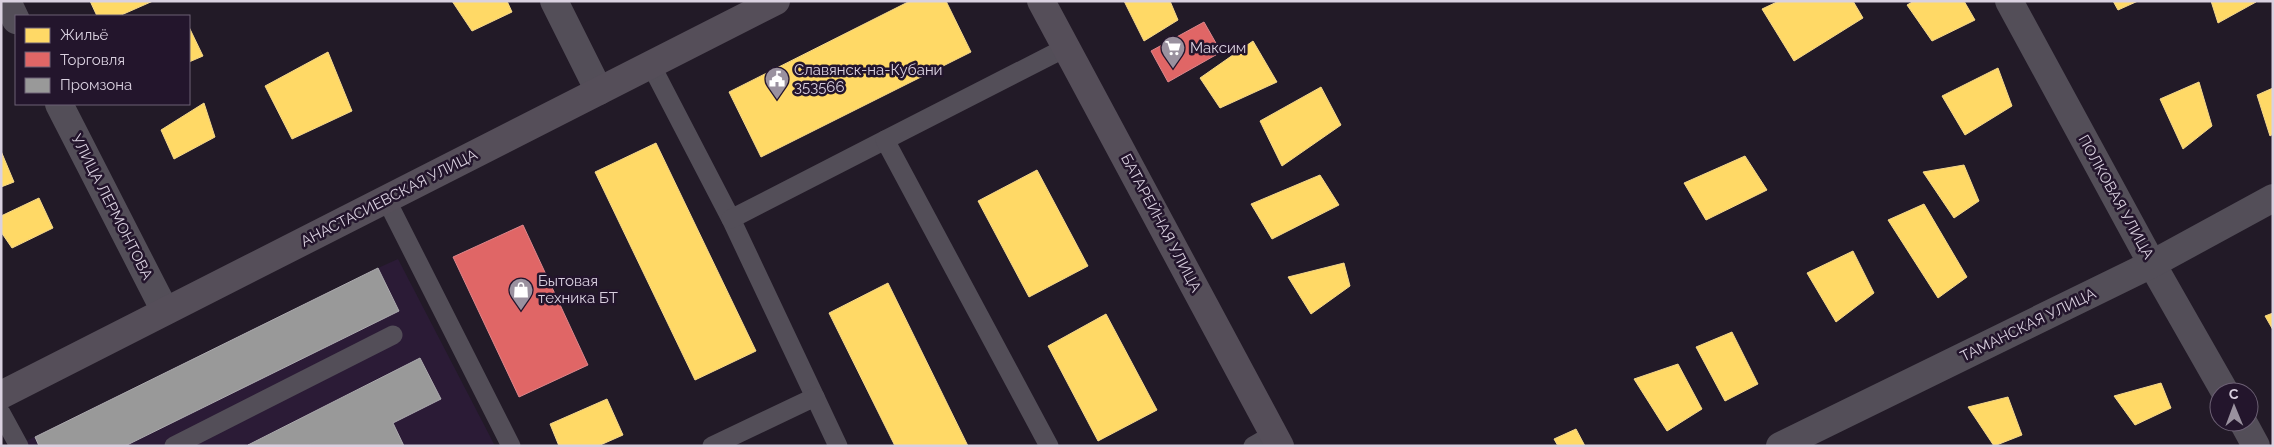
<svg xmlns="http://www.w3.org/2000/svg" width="2274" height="447" viewBox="0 0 2274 447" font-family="Raleway,sans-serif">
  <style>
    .built { fill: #2b1b36 }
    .homes { fill: #ffd966; stroke: #f4d78b }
    .shops { fill: #e06666; stroke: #de868b }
    .industry { fill: #999; stroke: #acaaae }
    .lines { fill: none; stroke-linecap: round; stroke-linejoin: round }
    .lane { stroke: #534e58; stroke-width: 19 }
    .street { stroke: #534e58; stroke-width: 28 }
    .secondary { stroke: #554e59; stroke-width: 28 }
    .labels { text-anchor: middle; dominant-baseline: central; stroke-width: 5; stroke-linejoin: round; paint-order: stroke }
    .poi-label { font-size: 15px; fill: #dad1e0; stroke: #23152c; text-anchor: start }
    .street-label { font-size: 15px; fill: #dad1e0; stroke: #23152c }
  </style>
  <rect width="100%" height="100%" fill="#221a27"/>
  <!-- built -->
  <path class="built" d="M 398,259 L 495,446 L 16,446 L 378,268 Z"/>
  <!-- homes -->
  <g class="homes">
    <path d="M 90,1 L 153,1 L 119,16 L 97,16 Z"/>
    <path d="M 452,1 L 507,1 L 512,12 L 472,31 Z"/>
    <path d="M 910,1 L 946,1 L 971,52 L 761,157 L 729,92 Z"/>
    <path d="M 1124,1 L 1170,1 L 1178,20 L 1144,41 Z"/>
    <path d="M 1779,1 L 1853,1 L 1863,18 L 1794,61 L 1762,9 Z"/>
    <path d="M 1914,1 L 1964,1 L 1975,20 L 1932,41 L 1907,5 Z"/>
    <path d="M 2113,1 L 2138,1 L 2118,10 Z"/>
    <path d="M 2211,1 L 2255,1 L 2256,2 L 2218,23 Z"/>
    <path d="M 189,27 L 203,56 L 189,62 Z"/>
    <path d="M 1253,41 L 1277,82 L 1220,108 L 1200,78 Z"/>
    <path d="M 328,52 L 352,111 L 292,139 L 265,86 Z"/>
    <path d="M 1998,68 L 2012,106 L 1965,135 L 1942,96 Z"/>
    <path d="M 2199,82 L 2212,126 L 2183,149 L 2160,99 Z"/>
    <path d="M 1321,87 L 1341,125 L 1282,166 L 1260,121 Z"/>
    <path d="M 2273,88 L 2273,134 L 2270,136 L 2257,95 Z"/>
    <path d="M 204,103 L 215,137 L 174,159 L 161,130 Z"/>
    <path d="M 656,143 L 756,351 L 695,380 L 595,172 Z"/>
    <path d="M 1,151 L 14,182 L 1,187 Z"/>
    <path d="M 1745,156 L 1767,190 L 1706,220 L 1684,183 Z"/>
    <path d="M 1964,165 L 1979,201 L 1954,218 L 1923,172 Z"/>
    <path d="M 1037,170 L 1088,266 L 1029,297 L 978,201 Z"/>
    <path d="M 1320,175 L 1339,205 L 1272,239 L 1251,204 Z"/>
    <path d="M 39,198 L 53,228 L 12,248 L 1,232 L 1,216 Z"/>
    <path d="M 1924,204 L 1967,277 L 1938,298 L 1888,220 Z"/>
    <path d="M 1853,251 L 1874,293 L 1836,322 L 1807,273 Z"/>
    <path d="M 1344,263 L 1350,286 L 1311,314 L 1288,277 Z"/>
    <path d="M 888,283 L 968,446 L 895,446 L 829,313 Z"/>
    <path d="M 2273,313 L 2273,330 L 2265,316 Z"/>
    <path d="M 1106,314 L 1157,410 L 1098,441 L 1048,346 Z"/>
    <path d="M 1732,332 L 1758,384 L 1725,401 L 1696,347 Z"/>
    <path d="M 1678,364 L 1702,409 L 1667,431 L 1634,379 Z"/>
    <path d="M 2161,383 L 2171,408 L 2135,425 L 2114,396 Z"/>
    <path d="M 2008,397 L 2022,435 L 1994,446 L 1968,407 Z"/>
    <path d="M 607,399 L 623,435 L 598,446 L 559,446 L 550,424 Z"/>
    <path d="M 1576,429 L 1585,446 L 1558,446 L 1554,439 Z"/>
  </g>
  <!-- shops -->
  <g class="shops">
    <path d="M 1204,22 L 1221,52 L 1168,82 L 1151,51 Z"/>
    <path d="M 523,225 L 588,365 L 519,397 L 453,257 Z"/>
  </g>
  <!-- industry -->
  <g class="industry">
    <path d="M 378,268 L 399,311 L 125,446 L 39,446 L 35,437 Z"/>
    <path d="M 420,358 L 441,399 L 393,423 L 404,446 L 248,445 Z"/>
  </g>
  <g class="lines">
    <!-- lane -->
    <g class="lane">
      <path d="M 651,65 L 731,219 L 815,397"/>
      <path d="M 386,199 L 511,446"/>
      <path d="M 731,219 L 885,140"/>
      <path d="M 1,413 L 19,446"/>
      <path d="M 174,446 L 393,335"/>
      <path d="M 712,446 L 815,397 L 838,446"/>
      <path d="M 1049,446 L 885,140 L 1067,47"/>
      <path d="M 1253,446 L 1274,434"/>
    </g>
    <!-- street -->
    <g class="street">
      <path d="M 7,1 L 16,20"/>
      <path d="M 554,1 L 599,91"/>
      <path d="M 2009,1 L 2152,264 L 2225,392"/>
      <path d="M 59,104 L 165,311"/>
      <path d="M 2243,422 L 2256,446"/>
      <path d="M 1780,446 L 2152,264 L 2273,198"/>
    </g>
    <!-- secondary -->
    <g class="secondary">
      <path d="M 1041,1 L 1280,446"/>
      <path d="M 1,395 L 776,1"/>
    </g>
  </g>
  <!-- icons -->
  <defs>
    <symbol id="supermarket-pin" viewBox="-11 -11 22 30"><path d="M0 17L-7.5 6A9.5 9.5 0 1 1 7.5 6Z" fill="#9a919f" stroke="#23152c"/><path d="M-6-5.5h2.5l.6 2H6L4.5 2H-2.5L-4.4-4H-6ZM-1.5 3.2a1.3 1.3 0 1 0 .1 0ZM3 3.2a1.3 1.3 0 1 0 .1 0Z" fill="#fff"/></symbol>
    <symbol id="civic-pin" viewBox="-11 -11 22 30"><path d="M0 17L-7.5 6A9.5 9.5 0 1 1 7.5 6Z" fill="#9a919f" stroke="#23152c"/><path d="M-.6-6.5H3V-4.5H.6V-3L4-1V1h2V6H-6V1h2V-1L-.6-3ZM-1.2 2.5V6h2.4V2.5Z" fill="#fff"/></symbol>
    <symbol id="shop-pin" viewBox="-11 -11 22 30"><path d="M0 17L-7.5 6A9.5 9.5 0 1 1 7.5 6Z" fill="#9a919f" stroke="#23152c"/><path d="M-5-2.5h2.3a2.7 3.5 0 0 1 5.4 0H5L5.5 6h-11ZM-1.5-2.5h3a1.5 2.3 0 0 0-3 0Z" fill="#fff"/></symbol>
  </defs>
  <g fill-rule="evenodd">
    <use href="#supermarket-pin" x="1159" y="34" width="28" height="38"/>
    <use href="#civic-pin" x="763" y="65" width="28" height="38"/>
    <use href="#shop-pin" x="507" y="276" width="28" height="38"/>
  </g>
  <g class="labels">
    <!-- poi labels -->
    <g class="poi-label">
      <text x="1190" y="48">Максим</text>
      <text x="794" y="70">Славянск-на-Кубани<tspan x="794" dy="17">353566</tspan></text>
      <text x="538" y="281">Бытовая<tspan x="538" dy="17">техника БТ</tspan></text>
    </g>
    <!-- street labels -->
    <g class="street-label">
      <text transform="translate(2116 197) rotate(61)">ПОЛКОВАЯ УЛИЦА</text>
      <text transform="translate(389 198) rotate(-27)">АНАСТАСИЕВСКАЯ УЛИЦА</text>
      <text transform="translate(112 207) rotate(63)">УЛИЦА ЛЕРМОНТОВА</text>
      <text transform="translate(1161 223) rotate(62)">БАТАРЕЙНАЯ УЛИЦА</text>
      <text transform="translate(2028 325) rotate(-26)">ТАМАНСКАЯ УЛИЦА</text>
    </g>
  </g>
  <!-- border -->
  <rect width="2274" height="447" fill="none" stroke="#dad1e0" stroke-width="5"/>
  <!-- legend -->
  <rect x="15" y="15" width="175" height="90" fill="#23152c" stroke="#6c6074"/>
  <rect x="25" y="28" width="25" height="15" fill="#ffd966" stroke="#6c6074"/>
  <text x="60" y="40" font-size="15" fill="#dad1e0">Жильё</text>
  <rect x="25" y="52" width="25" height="15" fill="#e06666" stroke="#6c6074"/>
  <text x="60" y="65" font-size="15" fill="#dad1e0">Торговля</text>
  <rect x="25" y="78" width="25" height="15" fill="#999999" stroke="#6c6074"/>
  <text x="60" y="90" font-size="15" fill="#dad1e0">Промзона</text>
  <!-- north arrow -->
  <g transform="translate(2234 407) rotate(359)"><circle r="24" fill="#23152c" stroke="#6c6074"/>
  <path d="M0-4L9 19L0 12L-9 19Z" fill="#9a919f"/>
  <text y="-8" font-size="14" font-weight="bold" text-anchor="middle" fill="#dad1e0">С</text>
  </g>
</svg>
